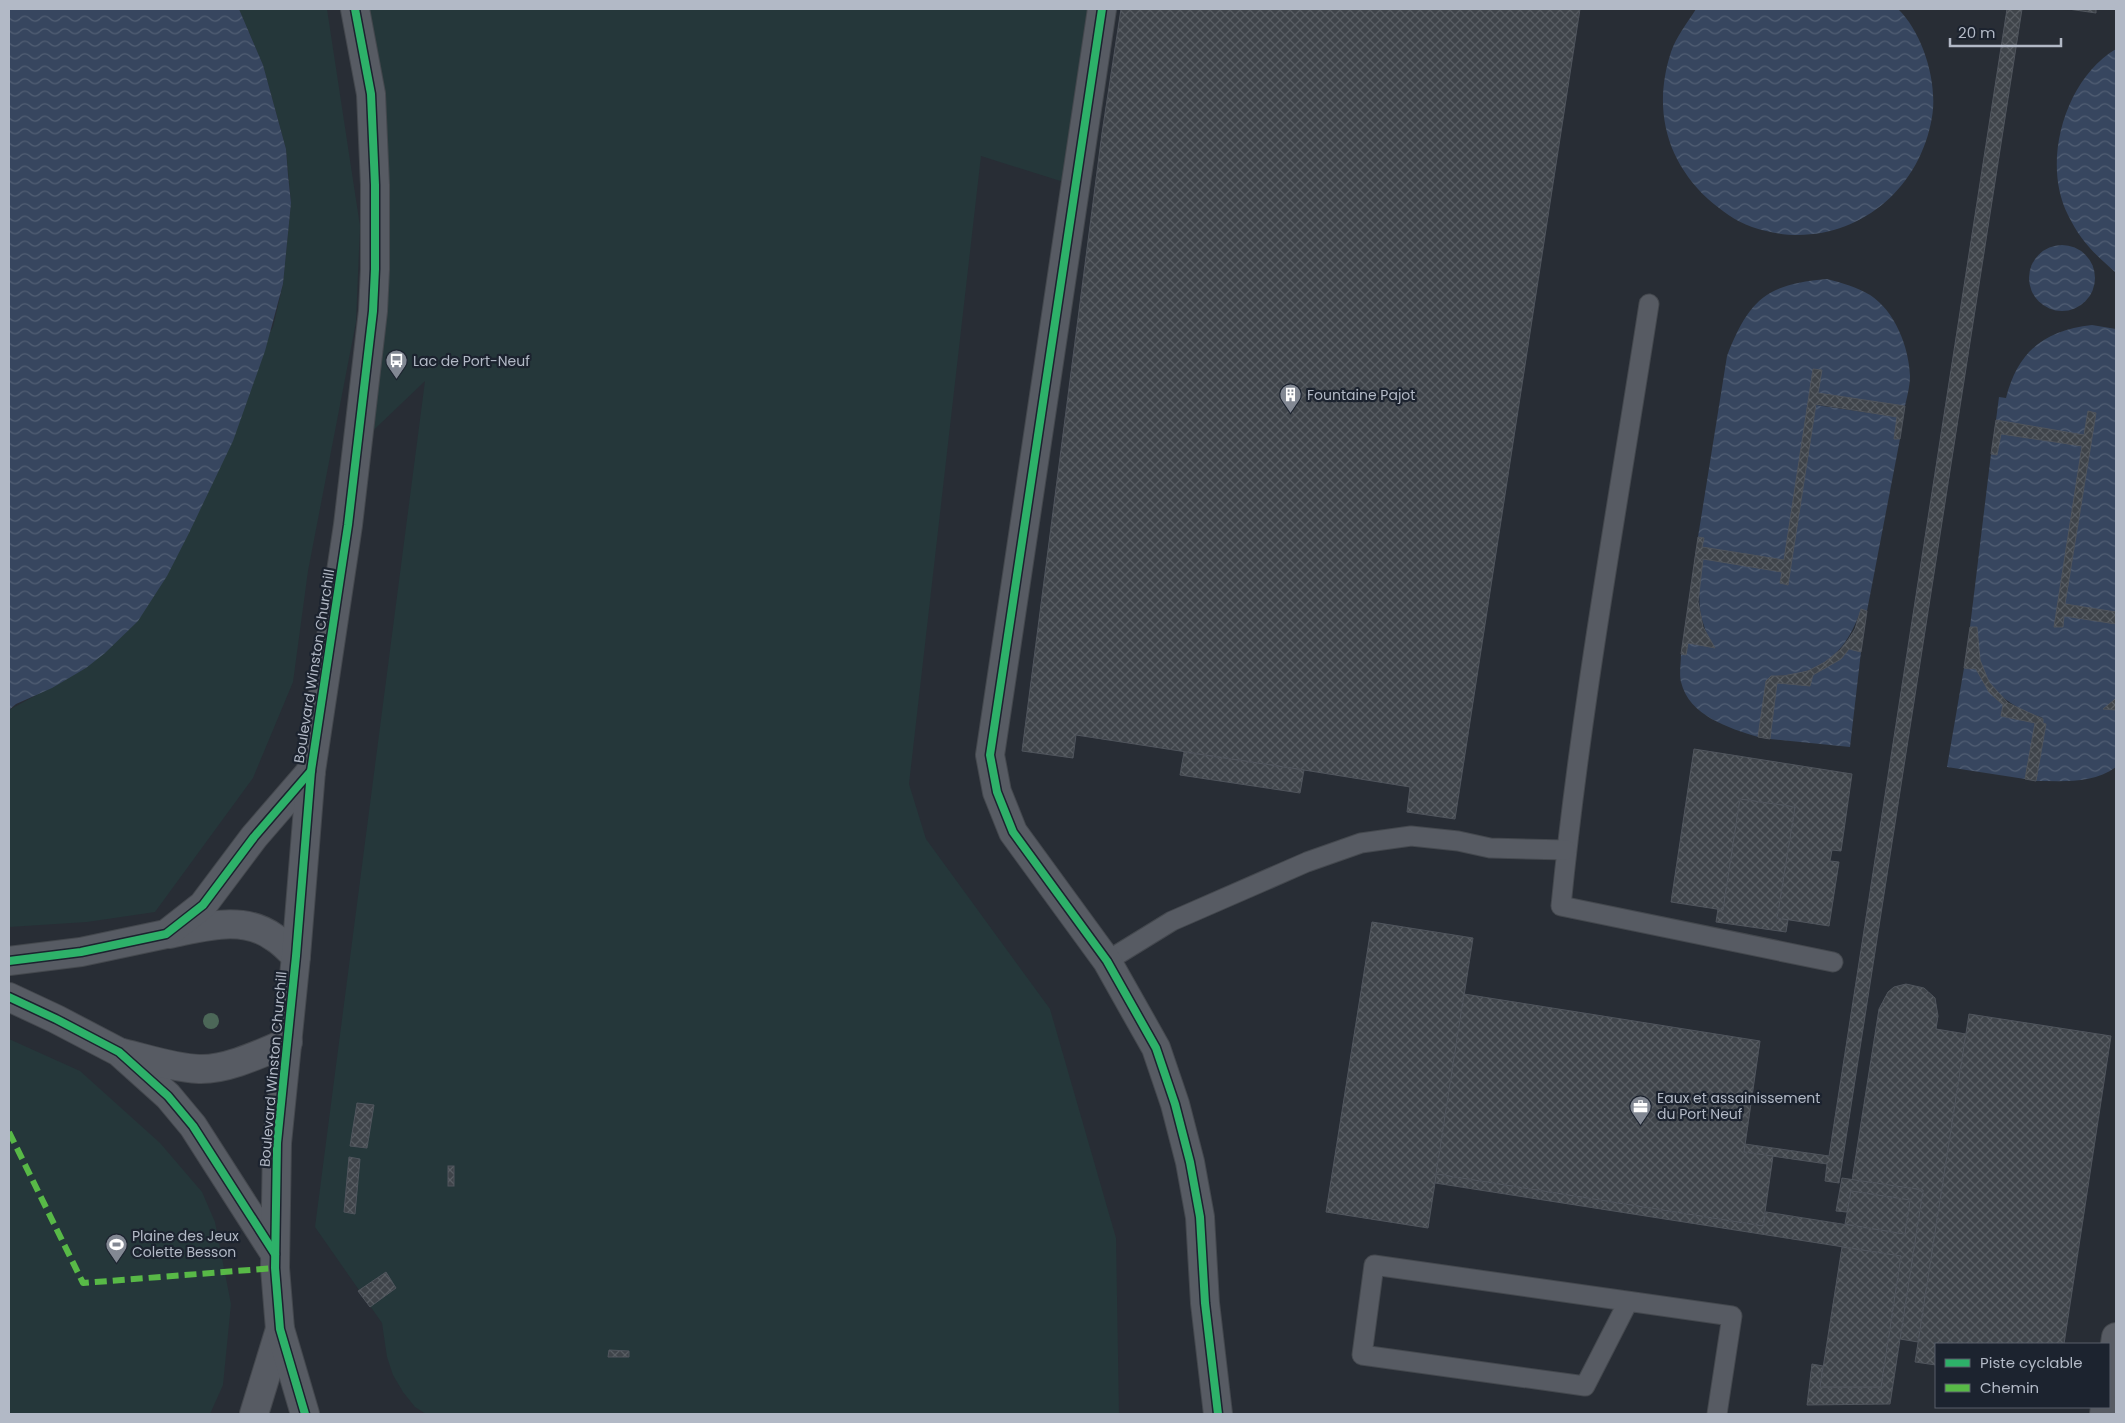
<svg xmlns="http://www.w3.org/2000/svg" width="2125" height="1423" viewBox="0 0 2125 1423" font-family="Poppins,sans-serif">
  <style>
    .green { fill: #25373a }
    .water { fill: url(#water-waves) }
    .building { fill: url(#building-cross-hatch); stroke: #50555d }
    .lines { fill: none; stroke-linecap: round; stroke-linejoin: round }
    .service-casing { stroke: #44484e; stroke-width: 21 }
    .minor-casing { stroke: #44484e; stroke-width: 30 }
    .tertiary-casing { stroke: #44484e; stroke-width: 30 }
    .service { stroke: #575b63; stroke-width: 19 }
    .minor { stroke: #575b63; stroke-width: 28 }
    .tertiary { stroke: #575b63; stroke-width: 28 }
    .quiet { stroke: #58b947; stroke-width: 6; stroke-dasharray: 12 6; stroke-linecap: butt }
    .cycleway-casing { stroke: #1c232f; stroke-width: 11 }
    .cycleway { stroke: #2db169; stroke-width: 8 }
    .tree { fill: #4c6758 }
    .labels { text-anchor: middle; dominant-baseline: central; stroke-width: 4.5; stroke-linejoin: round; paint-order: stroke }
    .poi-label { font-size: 14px; fill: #b2b9c6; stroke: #1c232f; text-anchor: start }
    .street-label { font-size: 14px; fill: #b2b9c6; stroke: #1c232f }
  </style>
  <defs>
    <pattern id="water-waves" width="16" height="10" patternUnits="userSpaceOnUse" patternTransform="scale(1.25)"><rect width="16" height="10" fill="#37465f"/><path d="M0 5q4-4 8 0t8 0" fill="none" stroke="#525f74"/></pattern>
    <pattern id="building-cross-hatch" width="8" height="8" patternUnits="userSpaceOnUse" patternTransform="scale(1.25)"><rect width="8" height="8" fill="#3f444a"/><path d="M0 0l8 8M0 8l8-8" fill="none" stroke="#585d63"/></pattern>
  </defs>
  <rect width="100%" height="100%" fill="#282d35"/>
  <!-- green -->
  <g class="green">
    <path d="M 239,9 L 327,9 L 360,226 L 356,322 L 308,571 L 293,682 L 253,778 L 155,912 L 87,922 L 9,927 L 9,710 L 86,668 L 273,327 L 283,284 L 291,203 L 286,149 L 263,65 Z"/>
    <path d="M 355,9 L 1093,9 L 1070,184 L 981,156 L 909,784 L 926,839 L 1050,1009 L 1116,1238 L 1119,1414 L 426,1414 L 415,1407 L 403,1392 L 393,1375 L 387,1357 L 382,1323 L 315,1227 L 425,381 L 358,445 L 373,311 Z"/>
    <path d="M 9,1039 L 80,1071 L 160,1143 L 202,1192 L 215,1222 L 231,1304 L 223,1385 L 210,1414 L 9,1414 Z"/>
  </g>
  <!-- water -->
  <g class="water">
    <path d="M 9,9 L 239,9 L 263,65 L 286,149 L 288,175 L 291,203 L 283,284 L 265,351 L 233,441 L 189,533 L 167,576 L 138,621 L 105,653 L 86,668 L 52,688 L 16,704 L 9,710 Z"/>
    <path d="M 1696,9 L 1898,9 C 1923,33 1938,83 1932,117 C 1918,202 1836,256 1752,227 C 1735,221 1722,211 1708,199 C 1665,159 1653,107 1671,52 C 1676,37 1688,22 1696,9 Z"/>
    <path d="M 2116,49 L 2116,273 C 2094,253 2081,242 2068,215 C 2041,162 2065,79 2116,49 Z"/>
    <circle cx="2062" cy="278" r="33"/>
    <path d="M 1827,279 C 1842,283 1857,287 1870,295 C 1895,311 1909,347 1910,376 C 1910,386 1907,397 1905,406 L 1818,393 L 1821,370 L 1813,369 L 1784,560 L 1702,547 L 1698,537 L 1727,356 C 1749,300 1766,284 1827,279 Z"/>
    <path d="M 2092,325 L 2116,329 L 2116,612 L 2065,604 L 2096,413 L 2088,412 L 2084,435 L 1996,420 L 1999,397 L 2006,398 C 2018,351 2045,330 2092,325 Z"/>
    <path d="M 1816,405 L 1897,417 L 1894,438 L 1900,439 L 1867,611 L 1861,609 C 1846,655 1819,676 1771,676 L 1766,681 L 1758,737 C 1729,728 1689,716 1681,682 C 1679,674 1681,663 1681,654 L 1686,655 L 1688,643 L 1715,648 C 1695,617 1698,595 1703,559 L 1782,572 L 1780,583 L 1788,585 Z"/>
    <path d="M 2001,434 L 2082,446 L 2054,627 L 2062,627 L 2064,616 L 2116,624 L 2116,698 L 2104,709 L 2116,710 L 2116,767 C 2093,784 2064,781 2036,781 L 2046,724 L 2043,723 L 2043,718 C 2015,709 1985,691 1979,659 C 1978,649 1978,638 1977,628 L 1970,627 L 1991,454 L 1997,454 Z"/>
    <path d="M 1849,649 L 1861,652 L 1850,747 L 1770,739 L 1777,683 L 1810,686 L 1813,675 L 1841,659 Z"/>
    <path d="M 1964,668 L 1976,669 L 1989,692 L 2003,705 L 2001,716 L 2035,723 L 2025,779 L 1947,767 Z"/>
  </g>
  <!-- building -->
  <g class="building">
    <path d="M 1121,9 L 1580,9 L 1455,819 L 1407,812 L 1410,787 L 1304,770 L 1076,735 L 1073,758 L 1022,751 L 1102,133 Z"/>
    <path d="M 2007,9 L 2022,9 L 1839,1183 L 1825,1181 L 1827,1164 L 1744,1152 L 1745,1144 L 1829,1156 Z"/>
    <path d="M 2068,9 L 2096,9 L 2096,13 Z"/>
    <path d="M 1813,369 L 1822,370 L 1818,393 L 1905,406 L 1900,439 L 1894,439 L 1897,417 L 1816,404 L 1788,585 L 1780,583 L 1782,572 L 1703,559 L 1698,602 L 1703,627 L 1715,648 L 1688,643 L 1686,655 L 1681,654 L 1698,537 L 1704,538 L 1702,547 L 1784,560 Z"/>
    <path d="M 2088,411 L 2096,413 L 2065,604 L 2116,612 L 2116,624 L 2064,616 L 2063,627 L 2054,627 L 2082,446 L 2001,434 L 1997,455 L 1991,454 L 1996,420 L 2084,435 Z"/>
    <path d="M 1861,609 L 1867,611 L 1861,652 L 1849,649 L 1841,659 L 1813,675 L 1810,686 L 1777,683 L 1770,739 L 1758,737 L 1766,681 L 1771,676 L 1783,676 L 1808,671 L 1825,662 L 1840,650 L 1848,640 L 1855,629 Z"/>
    <path d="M 1970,627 L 1977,627 L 1980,660 L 1989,682 L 2008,703 L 2043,719 L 2043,723 L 2046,724 L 2036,781 L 2025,779 L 2035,723 L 2001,716 L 2003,705 L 1989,692 L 1976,669 L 1964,668 Z"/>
    <path d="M 2116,698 L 2116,710 L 2103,709 L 2114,700 Z"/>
    <path d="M 1694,749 L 1852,774 L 1841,851 L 1832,850 L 1830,861 L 1839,862 L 1829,926 L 1777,918 L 1795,807 L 1740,799 L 1723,910 L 1671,902 Z"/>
    <path d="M 1184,752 L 1304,770 L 1300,793 L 1180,775 Z"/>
    <path d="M 1740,799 L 1795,807 L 1777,918 L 1788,920 L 1786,932 L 1716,922 L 1718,909 L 1723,910 Z"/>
    <path d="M 1372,922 L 1473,938 L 1428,1228 L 1326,1212 Z"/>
    <path d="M 1906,984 L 1924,988 L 1935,998 L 1938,1016 L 1936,1029 L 1966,1034 L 1918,1342 L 1900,1339 L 1923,1190 L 1852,1180 L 1879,1009 L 1888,992 L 1894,987 Z"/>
    <path d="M 1464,994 L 1760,1041 L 1744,1152 L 1773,1156 L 1763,1226 L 1436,1174 Z"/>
    <path d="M 1969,1014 L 2111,1036 L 2064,1344 L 1936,1344 L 1936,1365 L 1915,1362 Z"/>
    <path d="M 357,1103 L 374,1105 L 367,1148 L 350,1146 Z"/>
    <path d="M 349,1157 L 360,1159 L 355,1214 L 344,1212 Z"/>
    <rect x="448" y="1166" width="6" height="20"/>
    <path d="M 1436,1174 L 1763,1226 L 1766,1212 L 1905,1234 L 1910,1200 L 1851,1191 L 1847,1212 L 1836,1211 L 1842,1178 L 1923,1190 L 1890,1404 L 1807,1405 L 1812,1364 L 1823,1366 L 1820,1387 L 1881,1387 L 1901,1256 L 1435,1183 Z"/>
    <path d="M 1851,1191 L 1910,1200 L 1905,1234 L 1845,1224 Z"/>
    <path d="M 1842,1247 L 1901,1256 L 1881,1387 L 1820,1387 Z"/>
    <path d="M 386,1272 L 396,1288 L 370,1307 L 358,1291 Z"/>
    <path d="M 609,1350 L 629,1351 L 629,1357 L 608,1357 Z"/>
  </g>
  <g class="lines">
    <defs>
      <g id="service">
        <path d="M 1649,304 C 1618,504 1581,704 1561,906 L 1833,962"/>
        <path d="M 1107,961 L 1172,921 L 1307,862 L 1361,843 L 1411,836 L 1458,841 L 1490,848 L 1566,850"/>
        <path d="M 1628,1302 L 1585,1386 L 1362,1355 L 1374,1265 L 1732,1316 L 1717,1414"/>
      </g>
      <g id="minor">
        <path d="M 1102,9 L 990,755 L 997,792 L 1013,832 L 1107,961 L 1156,1048 L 1175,1104 L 1190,1162 L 1200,1217 L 1205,1303 L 1218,1414"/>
        <path d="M 2109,1385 L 2116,1337"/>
        <path d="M 2104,1414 L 2105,1407"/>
      </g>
      <g id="tertiary">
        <path d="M 169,934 C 204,927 243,914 275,938 C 283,943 289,950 296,956"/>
        <path d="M 9,961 L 81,952 L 166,934 L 203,905 L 254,837 L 311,771"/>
        <path d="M 9,997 L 56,1019 L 119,1052 L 168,1096 L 193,1126 L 275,1254"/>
        <path d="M 123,1053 C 148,1059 174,1068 199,1069 C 227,1070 262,1053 288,1042"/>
        <path d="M 254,1414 L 280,1329"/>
        <path d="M 305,1414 L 280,1329 L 275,1268 L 277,1143 L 296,956 L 311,771 L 348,525 L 373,311 L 375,269 L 375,185 L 371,94 L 355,9"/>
      </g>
    </defs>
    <!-- service casing -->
    <use href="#service" class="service-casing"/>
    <!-- minor casing -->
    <use href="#minor" class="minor-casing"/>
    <!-- tertiary casing -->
    <use href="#tertiary" class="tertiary-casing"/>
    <!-- service -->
    <use href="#service" class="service"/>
    <!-- minor -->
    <use href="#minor" class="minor"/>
    <!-- tertiary -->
    <use href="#tertiary" class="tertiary"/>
    <!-- quiet -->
    <path class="quiet" d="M 9,1132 L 83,1283 L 275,1268"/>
    <defs>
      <g id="cycleway">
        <path d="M 1102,9 L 990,755 L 997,792 L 1013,832 L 1107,961 L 1156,1048 L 1175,1104 L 1190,1162 L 1200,1217 L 1205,1303 L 1218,1414"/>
        <path d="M 9,961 L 81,952 L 166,934 L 203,905 L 254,837 L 311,771"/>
        <path d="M 9,997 L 56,1019 L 119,1052 L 168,1096 L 193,1126 L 275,1254"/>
        <path d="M 305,1414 L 280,1329 L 275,1268 L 277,1143 L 296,956 L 311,771 L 348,525 L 373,311 L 375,269 L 375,185 L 371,94 L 355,9"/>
      </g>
    </defs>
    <!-- cycleway casing -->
    <use href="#cycleway" class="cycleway-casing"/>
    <!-- cycleway -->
    <use href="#cycleway" class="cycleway"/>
  </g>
  <!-- trees -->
  <circle class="tree" cx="211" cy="1021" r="8"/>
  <!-- icons -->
  <defs>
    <symbol id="bus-pin" viewBox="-11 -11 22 30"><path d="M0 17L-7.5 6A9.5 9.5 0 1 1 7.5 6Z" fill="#828893" stroke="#1c232f"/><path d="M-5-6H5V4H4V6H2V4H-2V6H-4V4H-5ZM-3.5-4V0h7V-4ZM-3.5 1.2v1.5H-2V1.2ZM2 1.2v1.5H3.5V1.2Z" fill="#fff"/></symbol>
    <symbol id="building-pin" viewBox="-11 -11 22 30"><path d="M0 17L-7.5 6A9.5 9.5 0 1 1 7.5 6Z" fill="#828893" stroke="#1c232f"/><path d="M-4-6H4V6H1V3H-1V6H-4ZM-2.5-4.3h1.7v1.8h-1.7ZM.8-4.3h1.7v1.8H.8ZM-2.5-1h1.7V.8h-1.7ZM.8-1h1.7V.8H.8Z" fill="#fff"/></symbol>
    <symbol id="office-pin" viewBox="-11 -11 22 30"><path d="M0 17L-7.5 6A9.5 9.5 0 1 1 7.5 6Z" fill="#828893" stroke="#1c232f"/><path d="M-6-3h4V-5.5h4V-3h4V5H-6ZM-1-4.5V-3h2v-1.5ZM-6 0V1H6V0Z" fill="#fff"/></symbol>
    <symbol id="stadium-pin" viewBox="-11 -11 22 30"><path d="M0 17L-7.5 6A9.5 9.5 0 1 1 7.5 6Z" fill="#828893" stroke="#1c232f"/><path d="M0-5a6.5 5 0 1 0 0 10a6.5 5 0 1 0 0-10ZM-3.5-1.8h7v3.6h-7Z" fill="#fff"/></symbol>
  </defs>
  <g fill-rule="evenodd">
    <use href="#bus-pin" x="384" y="348" width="25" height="34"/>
    <use href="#building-pin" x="1278" y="382" width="25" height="34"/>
    <use href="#office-pin" x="1628" y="1094" width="25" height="34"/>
    <use href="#stadium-pin" x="104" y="1232" width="25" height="34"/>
  </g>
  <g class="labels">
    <!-- poi labels -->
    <g class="poi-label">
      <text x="413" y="361">Lac de Port-Neuf</text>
      <text x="1307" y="395">Fountaine Pajot</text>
      <text x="1657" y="1098">Eaux et assainissement<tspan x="1657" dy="16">du Port Neuf</tspan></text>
      <text x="132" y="1236">Plaine des Jeux<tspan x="132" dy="16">Colette Besson</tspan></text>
    </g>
    <!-- street labels -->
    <g class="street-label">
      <text transform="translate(314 666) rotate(-81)">Boulevard Winston Churchill</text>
      <text transform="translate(273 1069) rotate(-85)">Boulevard Winston Churchill</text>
    </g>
  </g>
  <!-- border -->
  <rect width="2125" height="1423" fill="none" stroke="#b2b9c6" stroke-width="20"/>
  <!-- legend -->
  <rect x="1935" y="1343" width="175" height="65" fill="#1c232f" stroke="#585f6b"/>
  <rect x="1945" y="1359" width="25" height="8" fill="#2db169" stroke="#585f6b"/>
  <text x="1980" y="1368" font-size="15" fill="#b2b9c6">Piste cyclable</text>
  <rect x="1945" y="1384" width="25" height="8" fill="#58b947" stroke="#585f6b"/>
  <text x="1980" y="1393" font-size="15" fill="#b2b9c6">Chemin</text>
  <!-- scale -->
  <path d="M1950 38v8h111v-8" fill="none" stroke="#b2b9c6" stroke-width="2.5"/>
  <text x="1958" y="38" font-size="15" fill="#b2b9c6" stroke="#1c232f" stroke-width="4" paint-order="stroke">20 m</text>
</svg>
